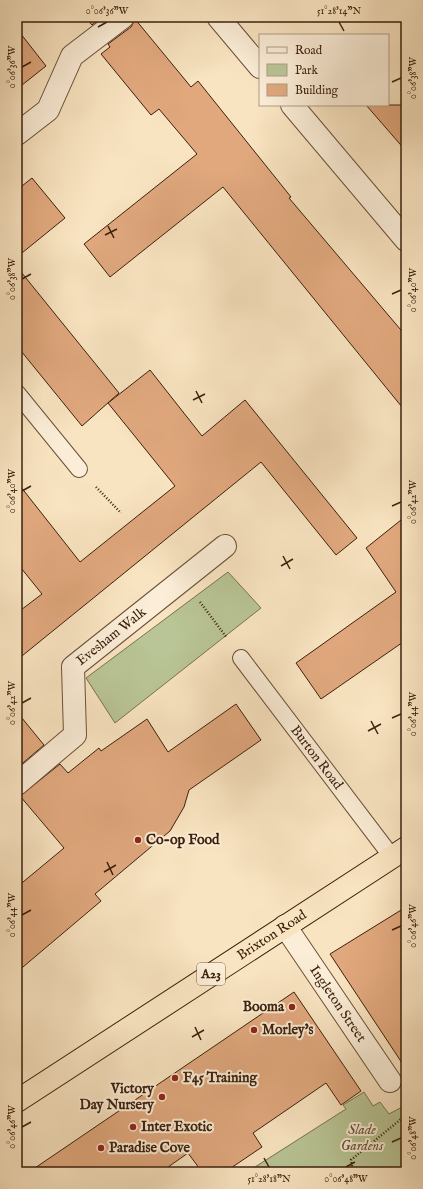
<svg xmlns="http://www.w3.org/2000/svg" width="423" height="1189" viewBox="0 0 423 1189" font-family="'IM FELL English',serif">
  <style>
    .green { fill: #b9c596; stroke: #7a7251 }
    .building { fill: #e1a87e; stroke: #3b200c }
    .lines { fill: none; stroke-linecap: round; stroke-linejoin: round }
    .service-casing { stroke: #6a5139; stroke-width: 18 }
    .pedestrian-casing { stroke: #6a5139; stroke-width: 24 }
    .minor-casing { stroke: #6a5139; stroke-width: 24 }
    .tertiary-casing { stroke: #6a5139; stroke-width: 24 }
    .trunk-casing { stroke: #3b200c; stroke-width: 24 }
    .path { stroke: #3b200c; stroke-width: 2.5; stroke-dasharray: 1 2; stroke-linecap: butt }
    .service { stroke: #fbedd7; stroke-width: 16 }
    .pedestrian { stroke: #fbedd7; stroke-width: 22 }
    .minor { stroke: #fbedd7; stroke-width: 22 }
    .tertiary { stroke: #fbedd7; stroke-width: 22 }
    .trunk { stroke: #f9e4c1; stroke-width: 22 }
    .ticks { fill: none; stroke: #3b200c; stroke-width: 1.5 }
    .poi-dot { fill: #8f2418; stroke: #fbedd7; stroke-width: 1.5 }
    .labels { text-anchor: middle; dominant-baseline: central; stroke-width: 4; stroke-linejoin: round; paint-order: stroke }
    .shield { fill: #fbedd7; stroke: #755e49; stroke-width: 1 }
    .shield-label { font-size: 13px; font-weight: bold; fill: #3b200c }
    .street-label { font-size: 14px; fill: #3b200c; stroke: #fbedd7 }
    .poi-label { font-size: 14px; font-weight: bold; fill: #3b200c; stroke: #fbedd7; text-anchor: start }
    .park-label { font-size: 14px; font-style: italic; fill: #615235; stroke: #fbedd7 }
    .neatline { fill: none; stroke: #3b200c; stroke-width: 1.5 }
    .ticks-label { font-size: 10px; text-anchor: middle; fill: #3b200c }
  </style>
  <rect width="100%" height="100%" fill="#f9e4c1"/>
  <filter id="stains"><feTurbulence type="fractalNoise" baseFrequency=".005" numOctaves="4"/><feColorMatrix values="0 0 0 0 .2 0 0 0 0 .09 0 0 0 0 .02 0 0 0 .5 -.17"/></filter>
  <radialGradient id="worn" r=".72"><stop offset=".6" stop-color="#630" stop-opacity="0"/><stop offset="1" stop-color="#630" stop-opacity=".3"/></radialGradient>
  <!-- green -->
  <g class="green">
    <path d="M 228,572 L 261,608 L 115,723 L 86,678 Z"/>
    <path d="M 364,1092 L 373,1106 L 380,1102 L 389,1114 L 406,1105 L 406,1172 L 259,1172 L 255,1167 L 346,1109 L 343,1105 Z"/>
  </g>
  <!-- building -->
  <g class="building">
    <path d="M 85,17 L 102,17 L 92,25 Z"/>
    <path d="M 135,19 L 191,87 L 198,81 L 291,197 L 289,198 L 406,336 L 406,412 L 223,187 L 110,277 L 84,244 L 197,154 L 159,109 L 151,115 L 101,54 L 110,47 L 108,44 L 131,27 Z"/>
    <path d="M 17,29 L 46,66 L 17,89 Z"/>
    <path d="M 366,105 L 406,105 L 406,151 Z"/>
    <path d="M 32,178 L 65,218 L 17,257 L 17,190 Z"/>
    <path d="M 17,267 L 119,393 L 82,426 L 17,346 Z"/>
    <path d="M 150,370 L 202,436 L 245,400 L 357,538 L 336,555 L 261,462 L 17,660 L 17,613 L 42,594 L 17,563 L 17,482 L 80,562 L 175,486 L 108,403 Z"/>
    <path d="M 406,516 L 406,640 L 321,699 L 296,663 L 396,592 L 366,548 Z"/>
    <path d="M 236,704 L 261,740 L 189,790 L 184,807 L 170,831 L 95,894 L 101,901 L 17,972 L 17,887 L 64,848 L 20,796 L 60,764 L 68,773 L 99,748 L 101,751 L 147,719 L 168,752 Z"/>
    <path d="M 17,712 L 44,745 L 17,768 Z"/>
    <path d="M 406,907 L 406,1069 L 330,954 Z"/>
    <path d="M 294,992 L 361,1091 L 341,1105 L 326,1083 L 253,1133 L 262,1147 L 225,1172 L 202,1172 L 188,1153 L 161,1172 L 29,1172 Z"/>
  </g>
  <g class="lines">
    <defs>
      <g id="service">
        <path d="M 17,393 L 79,469"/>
        <path id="s1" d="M 241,658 L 392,857"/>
      </g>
      <g id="pedestrian">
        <path id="s2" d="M 285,926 L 390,1081"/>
      </g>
      <g id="minor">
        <path d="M 17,134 L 48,110 L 72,56 L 123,17"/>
        <path id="s3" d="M 17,784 L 75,735 L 73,667 L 225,546"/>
      </g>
      <g id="tertiary">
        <path d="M 218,17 L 260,67"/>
        <path d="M 292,105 L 406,240"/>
      </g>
      <g id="trunk">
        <path id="s4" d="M 17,1101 L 406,848"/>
      </g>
    </defs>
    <!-- service casing -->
    <use href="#service" class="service-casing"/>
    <!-- pedestrian casing -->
    <use href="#pedestrian" class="pedestrian-casing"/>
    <!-- minor casing -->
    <use href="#minor" class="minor-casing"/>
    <!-- tertiary casing -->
    <use href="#tertiary" class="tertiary-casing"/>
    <!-- trunk casing -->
    <use href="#trunk" class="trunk-casing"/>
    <!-- path -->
    <g class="path">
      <path d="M 96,487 L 121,513"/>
      <path d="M 200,602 L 227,638"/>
      <path d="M 402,1105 L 406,1111"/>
      <path d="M 353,1172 L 351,1160 L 406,1115"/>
    </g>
    <!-- service -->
    <use href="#service" class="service"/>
    <!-- pedestrian -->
    <use href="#pedestrian" class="pedestrian"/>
    <!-- minor -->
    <use href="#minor" class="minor"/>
    <!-- tertiary -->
    <use href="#tertiary" class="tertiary"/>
    <!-- trunk -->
    <use href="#trunk" class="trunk"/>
  </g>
  <!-- ticks -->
  <path class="ticks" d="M 339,22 L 344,31M 98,27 L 107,22M 22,67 L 31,62M 392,82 L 401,78M 108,226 L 114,238M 105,235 L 117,229M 22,279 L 31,274M 392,294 L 401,290M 196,391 L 202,403M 193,400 L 205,394M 22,491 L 31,486M 392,506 L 401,502M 283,556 L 290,569M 281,566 L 293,559M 22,703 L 31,698M 392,718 L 401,714M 371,721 L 378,734M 368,731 L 381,724M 107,862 L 113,875M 104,872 L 116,865M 22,915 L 31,910M 392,930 L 401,926M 195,1027 L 201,1040M 192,1037 L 204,1030M 22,1127 L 31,1122M 392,1142 L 401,1138M 264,1158 L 269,1167M 346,1167 L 355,1162"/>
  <!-- markers -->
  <g class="poi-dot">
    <circle cx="138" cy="840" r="4"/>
    <circle cx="292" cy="1007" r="4"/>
    <circle cx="254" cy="1030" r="4"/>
    <circle cx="175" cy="1078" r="4"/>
    <circle cx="162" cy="1097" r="4"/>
    <circle cx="133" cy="1127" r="4"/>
    <circle cx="101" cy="1148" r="4"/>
  </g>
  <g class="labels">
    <!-- shield labels -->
    <rect class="shield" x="197" y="963" width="28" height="22" rx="3"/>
    <g class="shield-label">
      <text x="211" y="974">A23</text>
    </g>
    <!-- street labels -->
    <g class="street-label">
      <text stroke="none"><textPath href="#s3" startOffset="193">Evesham Walk</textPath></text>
      <text stroke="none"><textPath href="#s1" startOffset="125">Burton Road</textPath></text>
      <text stroke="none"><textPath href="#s4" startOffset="304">Brixton Road</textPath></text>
      <text stroke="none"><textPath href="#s2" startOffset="94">Ingleton Street</textPath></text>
    </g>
    <!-- poi labels -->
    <g class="poi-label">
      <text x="146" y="840">Co-op Food</text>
      <text x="284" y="1007" text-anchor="end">Booma</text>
      <text x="262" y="1030">Morley's</text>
      <text x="183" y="1078">F45 Training</text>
      <text x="154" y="1089" text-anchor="end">Victory<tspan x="154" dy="16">Day Nursery</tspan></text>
      <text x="141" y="1127">Inter Exotic</text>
      <text x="109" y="1148">Paradise Cove</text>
    </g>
    <!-- park labels -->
    <g class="park-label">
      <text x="362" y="1130">Slade<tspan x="362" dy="16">Gardens</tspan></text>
    </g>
  </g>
  <!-- margin -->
  <rect width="423" height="1189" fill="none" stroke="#f9e4c1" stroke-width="44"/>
  <!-- legend -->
  <rect x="259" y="34" width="130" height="72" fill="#fbedd7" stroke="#ae9b86"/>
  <rect x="267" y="47" width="20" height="6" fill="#fbedd7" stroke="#ae9b86"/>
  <text x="295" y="54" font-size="12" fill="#3b200c">Road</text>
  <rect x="267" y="64" width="20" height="12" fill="#b9c596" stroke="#ae9b86"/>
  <text x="295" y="74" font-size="12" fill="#3b200c">Park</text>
  <rect x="267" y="84" width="20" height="12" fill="#e1a87e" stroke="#ae9b86"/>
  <text x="295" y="94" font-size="12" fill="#3b200c">Building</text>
  <rect x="22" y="22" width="379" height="1145" class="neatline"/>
  <g class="ticks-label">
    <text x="107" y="14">0°06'36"W</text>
    <text x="339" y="14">51°28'14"N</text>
    <text transform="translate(11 67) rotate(-90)" y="4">0°06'36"W</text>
    <text transform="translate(412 78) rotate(-90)" y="4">0°06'38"W</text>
    <text transform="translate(11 279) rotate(-90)" y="4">0°06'38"W</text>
    <text transform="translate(412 290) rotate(-90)" y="4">0°06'40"W</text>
    <text transform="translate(11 491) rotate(-90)" y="4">0°06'40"W</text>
    <text transform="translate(412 502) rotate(-90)" y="4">0°06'42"W</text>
    <text transform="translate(11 703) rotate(-90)" y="4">0°06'42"W</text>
    <text transform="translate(412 714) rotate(-90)" y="4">0°06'44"W</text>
    <text transform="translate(11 915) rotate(-90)" y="4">0°06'44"W</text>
    <text transform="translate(412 926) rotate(-90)" y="4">0°06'46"W</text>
    <text transform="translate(11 1127) rotate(-90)" y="4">0°06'46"W</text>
    <text transform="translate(412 1138) rotate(-90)" y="4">0°06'48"W</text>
    <text x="269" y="1182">51°28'18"N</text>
    <text x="346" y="1182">0°06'48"W</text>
  </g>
  <rect width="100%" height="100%" filter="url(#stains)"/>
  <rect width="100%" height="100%" fill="url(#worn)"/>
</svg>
